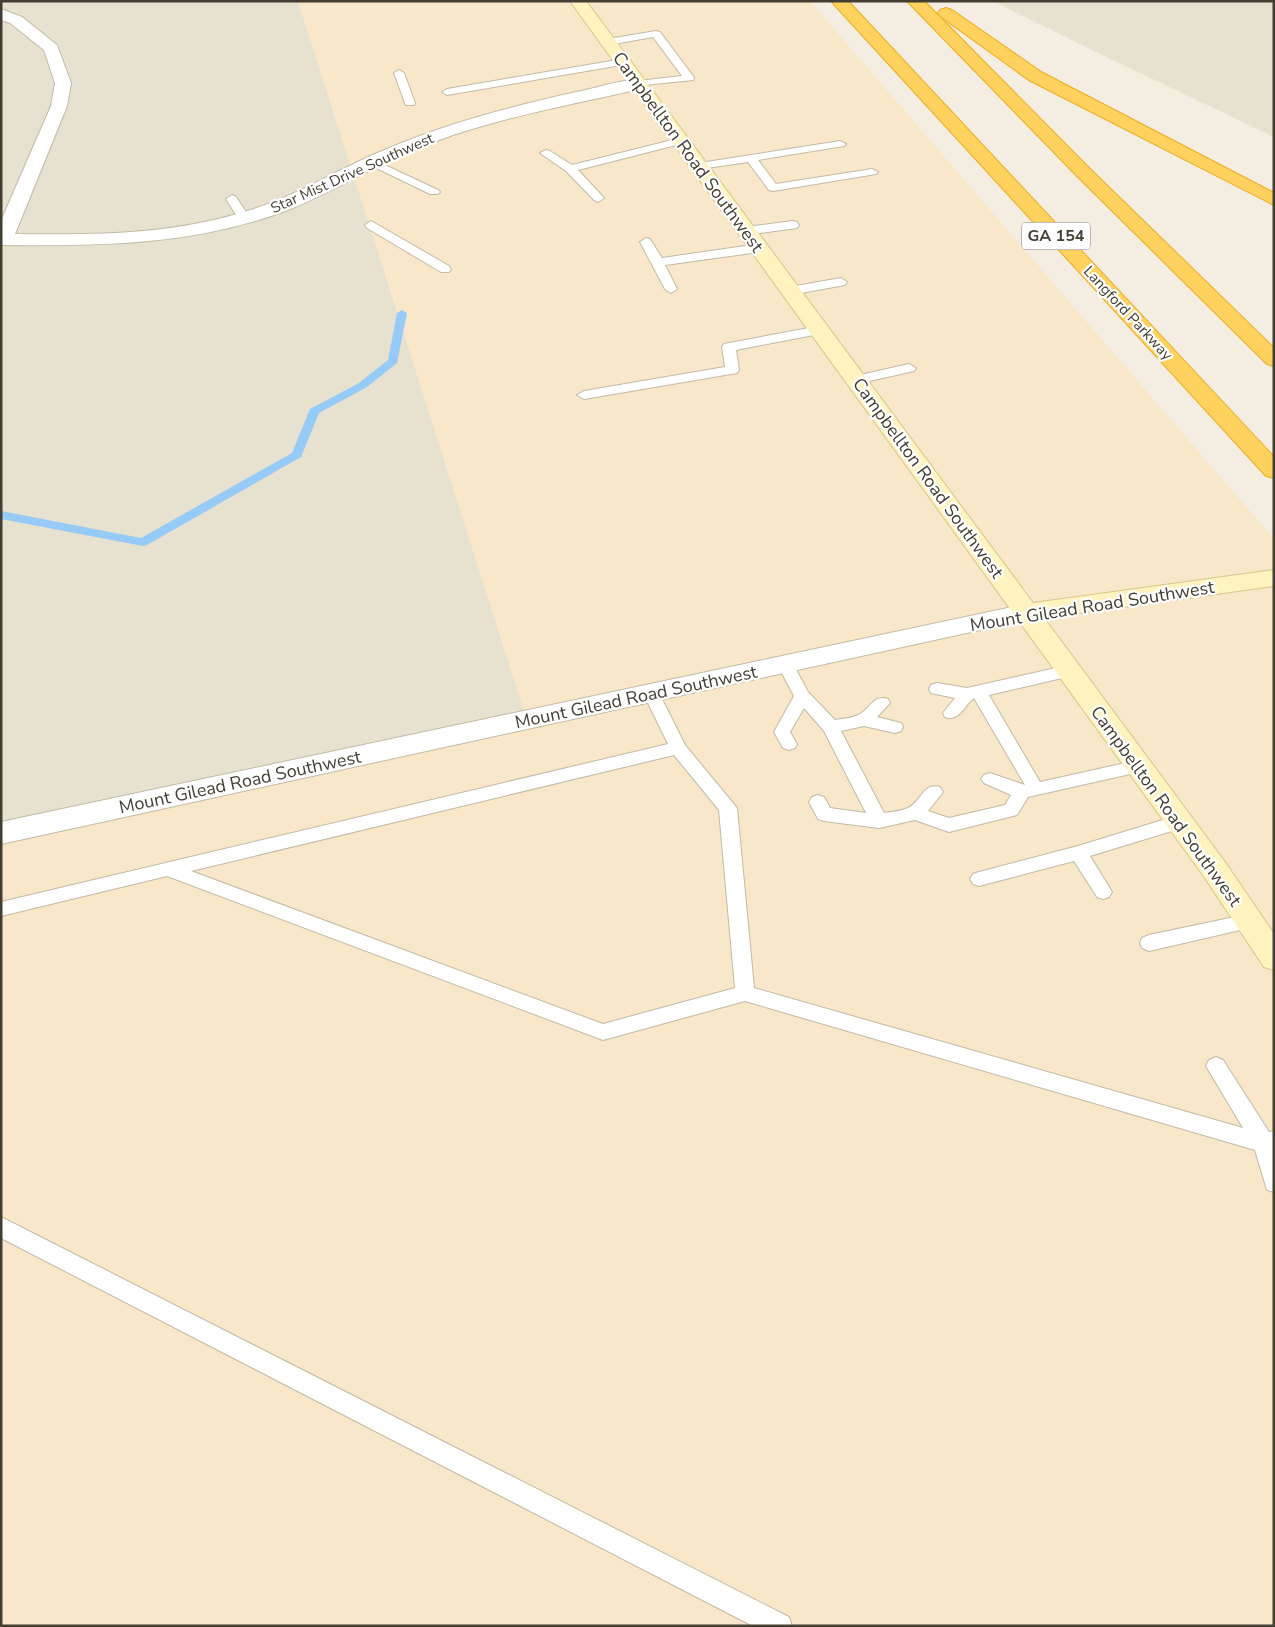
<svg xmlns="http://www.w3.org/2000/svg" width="1275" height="1627" viewBox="0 0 1275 1627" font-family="'Nunito Sans',sans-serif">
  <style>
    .residential { fill: #e7e1cf }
    .commercial { fill: #f8e7c9 }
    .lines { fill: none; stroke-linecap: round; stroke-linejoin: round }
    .stream { fill: #96cbf7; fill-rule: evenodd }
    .service-casing { stroke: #c1baa6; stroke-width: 2 }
    .minor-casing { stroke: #c1baa6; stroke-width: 2 }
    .tertiary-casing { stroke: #c1baa6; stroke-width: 2 }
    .secondary-casing { stroke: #d7c78c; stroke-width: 2 }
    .motorway-casing { stroke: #ecac22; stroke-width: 2 }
    .service { fill: #fff; fill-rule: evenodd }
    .minor { fill: #fff; fill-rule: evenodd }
    .tertiary { fill: #fff; fill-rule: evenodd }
    .secondary { fill: #fff3bf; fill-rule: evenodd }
    .motorway { fill: #ffd260; fill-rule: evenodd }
    .labels { text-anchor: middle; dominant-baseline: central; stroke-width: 4.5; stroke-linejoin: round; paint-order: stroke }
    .far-street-label { font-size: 15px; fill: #443e32; stroke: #fff }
    .shield { fill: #fff; stroke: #7c7870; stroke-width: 1 }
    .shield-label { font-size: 16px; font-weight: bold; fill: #443e32 }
    .street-label { font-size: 18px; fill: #443e32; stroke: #fff }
  </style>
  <rect width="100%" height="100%" fill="#f3eee1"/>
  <!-- residential -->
  <g class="residential">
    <path d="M 1,1 L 298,1 L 528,721 L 1,840 Z"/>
    <path d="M 993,1 L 1274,1 L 1274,137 L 1098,53 Z"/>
  </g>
  <!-- commercial -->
  <path class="commercial" d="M 298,1 L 810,1 L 1274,539 L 1274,1626 L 1,1626 L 1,840 L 527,721 Z"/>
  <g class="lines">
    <!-- stream -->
    <path class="stream" d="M 402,310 L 407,313 L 397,363 L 367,387 L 319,413 L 301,457 L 147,545 L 143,546 L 1,519 L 1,511 L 141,538 L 292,453 L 310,409 L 359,383 L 388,360 L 397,313 Z"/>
    <defs>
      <g id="service">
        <path d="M 656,31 L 660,32 L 693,76 L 694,78 L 693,80 L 634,86 L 633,84 L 638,81 L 682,76 L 653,37 L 608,45 L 603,42 L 608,39 Z"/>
        <path d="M 623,59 L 627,60 L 628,62 L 627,64 L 447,95 L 442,92 L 447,89 Z"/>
        <path d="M 399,70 L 404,73 L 415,103 L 414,105 L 406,105 L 405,103 L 394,73 Z"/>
        <path d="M 680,138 L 684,139 L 686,141 L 684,143 L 578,170 L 604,198 L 598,202 L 594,200 L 566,171 L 540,153 L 546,150 L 550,151 L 572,165 Z"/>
        <path d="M 840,141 L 846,144 L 844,146 L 758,160 L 776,184 L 872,169 L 878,172 L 876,174 L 773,191 L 769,190 L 748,162 L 700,169 L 694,166 L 700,163 Z"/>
        <path d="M 372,159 L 438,190 L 440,192 L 438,194 L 430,194 L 368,164 L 366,162 Z"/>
        <path d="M 232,195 L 236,197 L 250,218 L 248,221 L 244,222 L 240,221 L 226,199 Z"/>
        <path d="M 371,221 L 449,266 L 451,269 L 449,272 L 441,272 L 367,228 L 365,225 Z"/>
        <path d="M 793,221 L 797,222 L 799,225 L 797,228 L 746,235 L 740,231 L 746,227 Z"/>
        <path d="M 646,238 L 650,239 L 662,258 L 759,244 L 765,248 L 759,252 L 665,265 L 677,289 L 671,293 L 665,289 L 640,242 Z"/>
        <path d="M 841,278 L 847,282 L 845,285 L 790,295 L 784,291 L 790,287 Z"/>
        <path d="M 819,326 L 825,330 L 824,333 L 736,350 L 739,370 L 737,373 L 584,399 L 577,395 L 584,391 L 725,367 L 722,347 L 724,344 Z"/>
        <path d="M 909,364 L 916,368 L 914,371 L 856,384 L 849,380 L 851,377 Z"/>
        <path d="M 785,658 L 791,660 L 808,692 L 835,720 C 842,719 852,718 858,715 C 870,710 873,694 888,699 L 890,703 L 877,717 L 901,723 L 903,727 L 901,731 L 895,733 L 864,726 L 841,731 L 884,813 C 891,812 901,811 908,808 C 921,802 923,782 940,787 L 943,792 L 928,811 L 949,818 L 1005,805 L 1011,795 L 984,783 L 981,779 L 984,775 L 990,773 L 1025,785 L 974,698 C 964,705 960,722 945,717 L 943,713 L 955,698 L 931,693 L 929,689 L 931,685 L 937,683 L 967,688 L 1069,665 L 1075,667 L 1077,671 L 1075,675 L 989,695 L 1040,782 L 1139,760 L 1145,762 L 1148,766 L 1145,770 L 1139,772 L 1028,797 L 1017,815 L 949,832 L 915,820 L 879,828 L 824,821 L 818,819 L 809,802 L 812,797 L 818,795 L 824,797 L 830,808 L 866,813 L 824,731 L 804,708 L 790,732 L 797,744 L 795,748 L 789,750 L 783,748 L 774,732 L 794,696 L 777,664 L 779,660 Z"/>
        <path d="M 651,687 L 657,689 L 685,745 L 737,808 L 754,988 L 1243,1128 L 1206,1066 L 1209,1060 L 1216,1057 L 1223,1060 L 1269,1132 L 1274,1131 L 1274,1192 L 1267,1190 L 1255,1150 L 745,1001 L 603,1040 L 167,876 L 1,916 L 1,902 L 668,744 L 643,693 L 645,689 ZM 674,755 L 719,810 L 735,988 L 603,1024 L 191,871 Z"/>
        <path d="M 1179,815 L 1185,817 L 1188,822 L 1185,827 L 1090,856 L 1112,892 L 1109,897 L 1103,899 L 1097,897 L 1074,861 L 979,886 L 973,884 L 970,879 L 973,874 L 979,872 L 1078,846 Z"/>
        <path d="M 1249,914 L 1256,916 L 1258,921 L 1256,926 L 1249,928 L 1149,951 L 1142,948 L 1140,943 L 1142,938 L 1149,935 Z"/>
        <path d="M 1,1217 L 789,1617 L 792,1626 L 753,1626 L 1,1238 Z"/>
      </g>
      <path id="minor" d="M 1,9 L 22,17 L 57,45 L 71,83 L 67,106 L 15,234 C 94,235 171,235 247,211 C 295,197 336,170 382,151 C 446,123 513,106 581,91 C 597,88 629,77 644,80 L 646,84 L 644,88 C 580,103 516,114 453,135 C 425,145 397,157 370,170 C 343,184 316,199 288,210 C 193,246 101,246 1,245 L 1,221 L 51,106 L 55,83 L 44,50 L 10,23 L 1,20 Z"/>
      <path id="tertiary" d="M 1026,604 L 1035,606 L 1038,612 L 1035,618 L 1,844 L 1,822 Z"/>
      <path id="secondary" d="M 570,1 L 586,1 L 1033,603 L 1274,570 L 1274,586 L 1044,618 L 1225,862 L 1274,934 L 1274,970 L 1264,967 L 1205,878 Z"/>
      <g id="motorway">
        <path d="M 831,1 L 848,1 L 1274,457 L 1274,478 L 1266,476 Z"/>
        <path d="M 907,1 L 924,1 L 1089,168 L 1274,348 L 1274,366 L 1267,364 L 1077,176 Z"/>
        <path d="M 946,8 L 952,10 L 1041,72 L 1274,193 L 1274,205 L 1029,80 L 940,16 L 938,13 L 940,10 Z"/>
      </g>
    </defs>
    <!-- service casing -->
    <use href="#service" class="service-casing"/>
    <!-- minor casing -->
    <use href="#minor" class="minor-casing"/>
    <!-- tertiary casing -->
    <use href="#tertiary" class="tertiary-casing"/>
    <!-- secondary casing -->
    <use href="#secondary" class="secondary-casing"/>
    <!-- motorway casing -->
    <use href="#motorway" class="motorway-casing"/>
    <!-- service -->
    <use href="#service" class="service"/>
    <!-- minor -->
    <use href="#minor" class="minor"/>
    <!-- tertiary -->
    <use href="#tertiary" class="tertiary"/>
    <!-- secondary -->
    <use href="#secondary" class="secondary"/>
    <!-- motorway -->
    <use href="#motorway" class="motorway"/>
  </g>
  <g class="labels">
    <!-- far-street labels -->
    <g class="far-street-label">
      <text transform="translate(352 173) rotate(-24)">Star Mist Drive Southwest</text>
      <text transform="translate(1128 313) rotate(47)">Langford Parkway</text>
    </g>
    <!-- shield labels -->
    <rect class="shield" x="1022" y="222.5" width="68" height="27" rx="4"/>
    <g class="shield-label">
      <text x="1056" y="236">GA 154</text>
    </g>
    <!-- street labels -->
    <g class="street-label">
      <text transform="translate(688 152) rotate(54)">Campbellton Road Southwest</text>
      <text transform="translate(928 478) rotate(54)">Campbellton Road Southwest</text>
      <text transform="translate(1092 606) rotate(-9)">Mount Gilead Road Southwest</text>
      <text transform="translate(636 697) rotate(-12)">Mount Gilead Road Southwest</text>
      <text transform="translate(240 782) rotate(-12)">Mount Gilead Road Southwest</text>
      <text transform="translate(1166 806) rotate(54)">Campbellton Road Southwest</text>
    </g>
  </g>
  <!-- border -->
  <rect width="1275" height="1627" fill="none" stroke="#443e32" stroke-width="5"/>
</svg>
